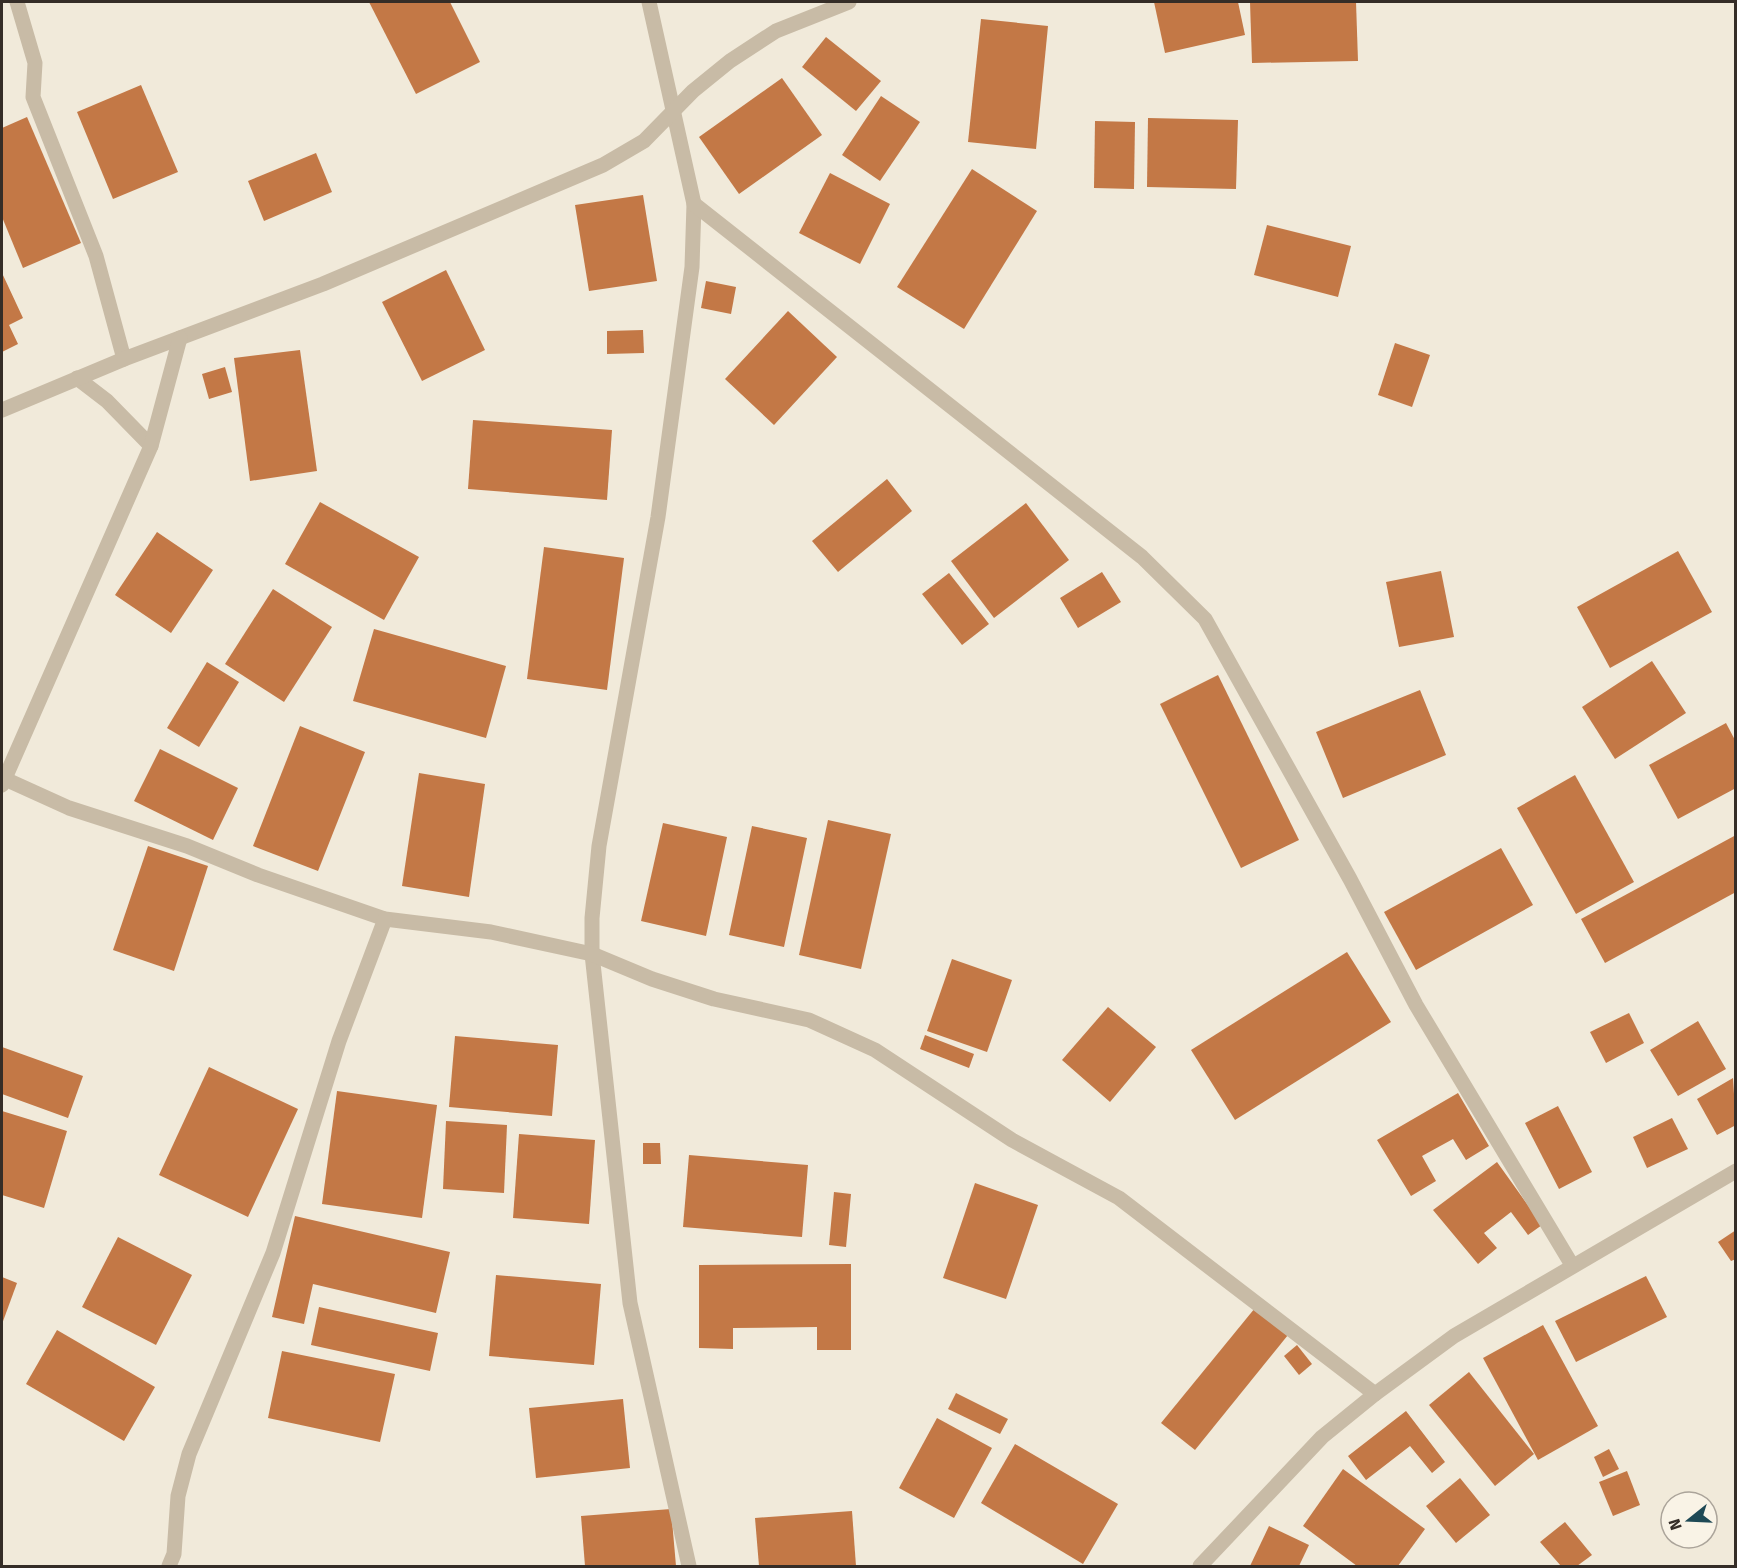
<svg xmlns="http://www.w3.org/2000/svg" width="1737" height="1568" viewBox="0 0 1737 1568" font-family="'Fira Sans',sans-serif">
  <style>
    .building { fill: #c37846 }
    .lines { fill: none; stroke-linecap: round; stroke-linejoin: round }
    .street { stroke: #c8bba6; stroke-width: 15 }
  </style>
  <rect width="100%" height="100%" fill="#f1eada"/>
  <!-- building -->
  <g class="building">
    <path d="M 369,2 L 450,2 L 480,62 L 416,94 Z"/>
    <path d="M 1154,2 L 1238,2 L 1245,35 L 1165,53 Z"/>
    <path d="M 1250,2 L 1356,2 L 1358,61 L 1252,63 Z"/>
    <path d="M 981,19 L 1048,26 L 1036,149 L 968,142 Z"/>
    <path d="M 826,37 L 881,81 L 856,111 L 802,67 Z"/>
    <path d="M 782,78 L 822,135 L 739,194 L 699,137 Z"/>
    <path d="M 141,85 L 178,172 L 113,199 L 77,112 Z"/>
    <path d="M 881,96 L 920,122 L 880,181 L 842,155 Z"/>
    <path d="M 27,117 L 81,243 L 23,268 L 2,217 L 2,128 Z"/>
    <path d="M 1148,118 L 1238,120 L 1236,189 L 1147,187 Z"/>
    <path d="M 1095,121 L 1135,122 L 1134,189 L 1094,188 Z"/>
    <path d="M 316,153 L 332,192 L 264,221 L 248,181 Z"/>
    <path d="M 972,169 L 1037,211 L 964,329 L 897,287 Z"/>
    <path d="M 830,173 L 890,204 L 860,264 L 799,233 Z"/>
    <path d="M 643,195 L 657,281 L 589,291 L 575,205 Z"/>
    <path d="M 1267,225 L 1351,246 L 1338,297 L 1254,275 Z"/>
    <path d="M 446,270 L 485,350 L 422,381 L 382,302 Z"/>
    <path d="M 2,273 L 23,318 L 9,325 L 18,344 L 2,352 Z"/>
    <path d="M 706,281 L 736,287 L 731,314 L 701,308 Z"/>
    <path d="M 788,311 L 837,357 L 774,425 L 725,379 Z"/>
    <path d="M 643,330 L 644,353 L 607,354 L 607,331 Z"/>
    <path d="M 1395,343 L 1430,355 L 1412,407 L 1378,395 Z"/>
    <path d="M 300,350 L 317,471 L 250,481 L 234,358 Z"/>
    <path d="M 225,367 L 232,392 L 209,399 L 202,374 Z"/>
    <path d="M 473,420 L 612,430 L 607,500 L 468,489 Z"/>
    <path d="M 887,479 L 912,511 L 838,572 L 812,541 Z"/>
    <path d="M 320,502 L 419,557 L 384,620 L 285,564 Z"/>
    <path d="M 1026,503 L 1069,560 L 994,618 L 951,561 Z"/>
    <path d="M 157,532 L 213,570 L 171,633 L 115,595 Z"/>
    <path d="M 544,547 L 624,558 L 607,690 L 527,679 Z"/>
    <path d="M 1678,551 L 1712,612 L 1610,668 L 1577,607 Z"/>
    <path d="M 1441,571 L 1454,637 L 1399,647 L 1386,582 Z"/>
    <path d="M 1102,572 L 1121,602 L 1078,628 L 1060,598 Z"/>
    <path d="M 949,573 L 989,624 L 962,645 L 922,594 Z"/>
    <path d="M 273,589 L 332,627 L 284,702 L 225,664 Z"/>
    <path d="M 374,629 L 506,666 L 486,738 L 353,701 Z"/>
    <path d="M 1652,661 L 1686,713 L 1615,759 L 1582,707 Z"/>
    <path d="M 207,662 L 239,682 L 199,747 L 167,728 Z"/>
    <path d="M 1218,675 L 1299,840 L 1241,868 L 1160,704 Z"/>
    <path d="M 1420,690 L 1446,755 L 1343,798 L 1316,732 Z"/>
    <path d="M 1726,723 L 1736,742 L 1736,788 L 1678,819 L 1649,765 Z"/>
    <path d="M 300,726 L 365,752 L 318,871 L 253,846 Z"/>
    <path d="M 160,749 L 238,788 L 213,840 L 134,801 Z"/>
    <path d="M 419,773 L 485,784 L 469,897 L 402,886 Z"/>
    <path d="M 1575,775 L 1634,882 L 1576,914 L 1517,808 Z"/>
    <path d="M 828,820 L 891,834 L 861,969 L 799,955 Z"/>
    <path d="M 663,823 L 727,837 L 706,936 L 641,921 Z"/>
    <path d="M 752,826 L 807,838 L 784,947 L 729,935 Z"/>
    <path d="M 1736,835 L 1736,892 L 1605,963 L 1581,919 Z"/>
    <path d="M 148,846 L 208,866 L 174,971 L 113,950 Z"/>
    <path d="M 1501,848 L 1533,905 L 1416,970 L 1384,912 Z"/>
    <path d="M 1347,952 L 1391,1022 L 1235,1120 L 1191,1050 Z"/>
    <path d="M 952,959 L 1012,980 L 987,1052 L 927,1031 Z"/>
    <path d="M 1108,1007 L 1156,1047 L 1110,1102 L 1062,1060 Z"/>
    <path d="M 1629,1013 L 1644,1043 L 1606,1063 L 1590,1032 Z"/>
    <path d="M 1698,1021 L 1726,1069 L 1678,1096 L 1650,1050 Z"/>
    <path d="M 925,1035 L 974,1054 L 969,1068 L 920,1049 Z"/>
    <path d="M 455,1036 L 558,1045 L 552,1116 L 449,1107 Z"/>
    <path d="M 2,1047 L 83,1076 L 68,1118 L 2,1094 Z"/>
    <path d="M 209,1067 L 298,1109 L 248,1217 L 159,1175 Z"/>
    <path d="M 1733,1078 L 1736,1125 L 1717,1135 L 1697,1099 Z"/>
    <path d="M 337,1091 L 437,1105 L 422,1218 L 322,1204 Z"/>
    <path d="M 1458,1093 L 1489,1146 L 1466,1160 L 1453,1139 L 1422,1156 L 1436,1181 L 1411,1196 L 1377,1140 Z"/>
    <path d="M 1558,1106 L 1592,1172 L 1559,1189 L 1525,1123 Z"/>
    <path d="M 2,1111 L 67,1131 L 44,1208 L 2,1195 Z"/>
    <path d="M 1672,1118 L 1688,1149 L 1647,1168 L 1633,1137 Z"/>
    <path d="M 446,1121 L 507,1125 L 504,1193 L 443,1189 Z"/>
    <path d="M 519,1134 L 595,1140 L 589,1224 L 513,1218 Z"/>
    <path d="M 643,1143 L 660,1143 L 661,1164 L 643,1164 Z"/>
    <path d="M 689,1155 L 808,1165 L 802,1237 L 683,1227 Z"/>
    <path d="M 1497,1162 L 1542,1225 L 1528,1235 L 1511,1212 L 1484,1233 L 1497,1248 L 1478,1264 L 1433,1210 Z"/>
    <path d="M 975,1183 L 1038,1205 L 1006,1299 L 943,1278 Z"/>
    <path d="M 834,1192 L 851,1194 L 846,1247 L 829,1245 Z"/>
    <path d="M 295,1216 L 450,1252 L 436,1313 L 313,1284 L 304,1324 L 272,1317 Z"/>
    <path d="M 1736,1230 L 1736,1259 L 1731,1261 L 1718,1242 Z"/>
    <path d="M 118,1237 L 192,1275 L 156,1345 L 82,1307 Z"/>
    <path d="M 851,1264 L 851,1350 L 817,1350 L 817,1327 L 733,1328 L 733,1349 L 699,1348 L 699,1265 Z"/>
    <path d="M 496,1275 L 601,1284 L 594,1365 L 489,1356 Z"/>
    <path d="M 1646,1276 L 1667,1317 L 1576,1362 L 1555,1321 Z"/>
    <path d="M 2,1277 L 17,1283 L 2,1324 Z"/>
    <path d="M 319,1307 L 438,1333 L 430,1371 L 311,1345 Z"/>
    <path d="M 1255,1308 L 1288,1335 L 1195,1450 L 1161,1423 Z"/>
    <path d="M 1543,1325 L 1598,1426 L 1538,1460 L 1483,1358 Z"/>
    <path d="M 57,1330 L 155,1387 L 124,1441 L 26,1384 Z"/>
    <path d="M 1297,1345 L 1312,1364 L 1299,1375 L 1284,1356 Z"/>
    <path d="M 282,1351 L 395,1374 L 380,1442 L 268,1418 Z"/>
    <path d="M 1469,1372 L 1534,1454 L 1495,1486 L 1429,1405 Z"/>
    <path d="M 956,1393 L 1008,1419 L 1000,1434 L 948,1409 Z"/>
    <path d="M 623,1399 L 630,1468 L 536,1478 L 529,1408 Z"/>
    <path d="M 1406,1411 L 1445,1462 L 1432,1473 L 1410,1446 L 1366,1480 L 1348,1456 Z"/>
    <path d="M 937,1418 L 992,1448 L 954,1518 L 899,1488 Z"/>
    <path d="M 1015,1444 L 1118,1504 L 1083,1564 L 981,1503 Z"/>
    <path d="M 1609,1449 L 1619,1469 L 1603,1477 L 1594,1457 Z"/>
    <path d="M 1343,1469 L 1425,1529 L 1398,1566 L 1357,1566 L 1303,1526 Z"/>
    <path d="M 1627,1471 L 1640,1505 L 1613,1516 L 1599,1482 Z"/>
    <path d="M 1460,1478 L 1490,1515 L 1456,1543 L 1426,1506 Z"/>
    <path d="M 671,1509 L 676,1566 L 585,1566 L 581,1516 Z"/>
    <path d="M 852,1511 L 856,1566 L 759,1566 L 755,1518 Z"/>
    <path d="M 1565,1522 L 1592,1555 L 1577,1566 L 1561,1566 L 1540,1542 Z"/>
    <path d="M 1269,1526 L 1309,1545 L 1299,1566 L 1250,1566 Z"/>
  </g>
  <g class="lines">
    <!-- street -->
    <g class="street">
      <path d="M 17,2 L 35,63 L 33,97 L 96,256 L 124,359"/>
      <path d="M 649,2 L 694,204 L 692,267 L 658,517 L 599,846 L 592,918 L 592,954 L 630,1303 L 689,1566"/>
      <path d="M 694,204 L 1142,557 L 1205,619 L 1350,879 L 1416,1005 L 1572,1265"/>
      <path d="M 77,378 L 107,401 L 151,446"/>
      <path d="M 2,410 L 124,359 L 323,284 L 603,165 L 644,141 L 693,91 L 730,61 L 776,31 L 849,2"/>
      <path d="M 5,779 L 69,808 L 187,846 L 258,875 L 385,919 L 491,932 L 592,954 L 652,979 L 714,999 L 809,1020 L 875,1050 L 1012,1140 L 1119,1198 L 1375,1394"/>
      <path d="M 2,785 L 151,446 L 180,338"/>
      <path d="M 169,1566 L 174,1554 L 178,1496 L 189,1454 L 273,1253 L 339,1041 L 385,919"/>
      <path d="M 1200,1566 L 1322,1437 L 1375,1394 L 1454,1336 L 1736,1171"/>
    </g>
  </g>
  <!-- border -->
  <rect width="1737" height="1568" fill="none" stroke="#352d27" stroke-width="6"/>
  <!-- north arrow -->
  <g transform="translate(1689 1520) rotate(252)"><circle r="28" fill="#f9f3e6" stroke="#aba49a" stroke-width="1.5"/>
  <path d="M0-4.5L10 22L0 15L-10 22Z" fill="#1e4955"/>
  <text y="-9" font-size="16" font-weight="bold" text-anchor="middle" fill="#352d27">N</text>
  </g>
</svg>
